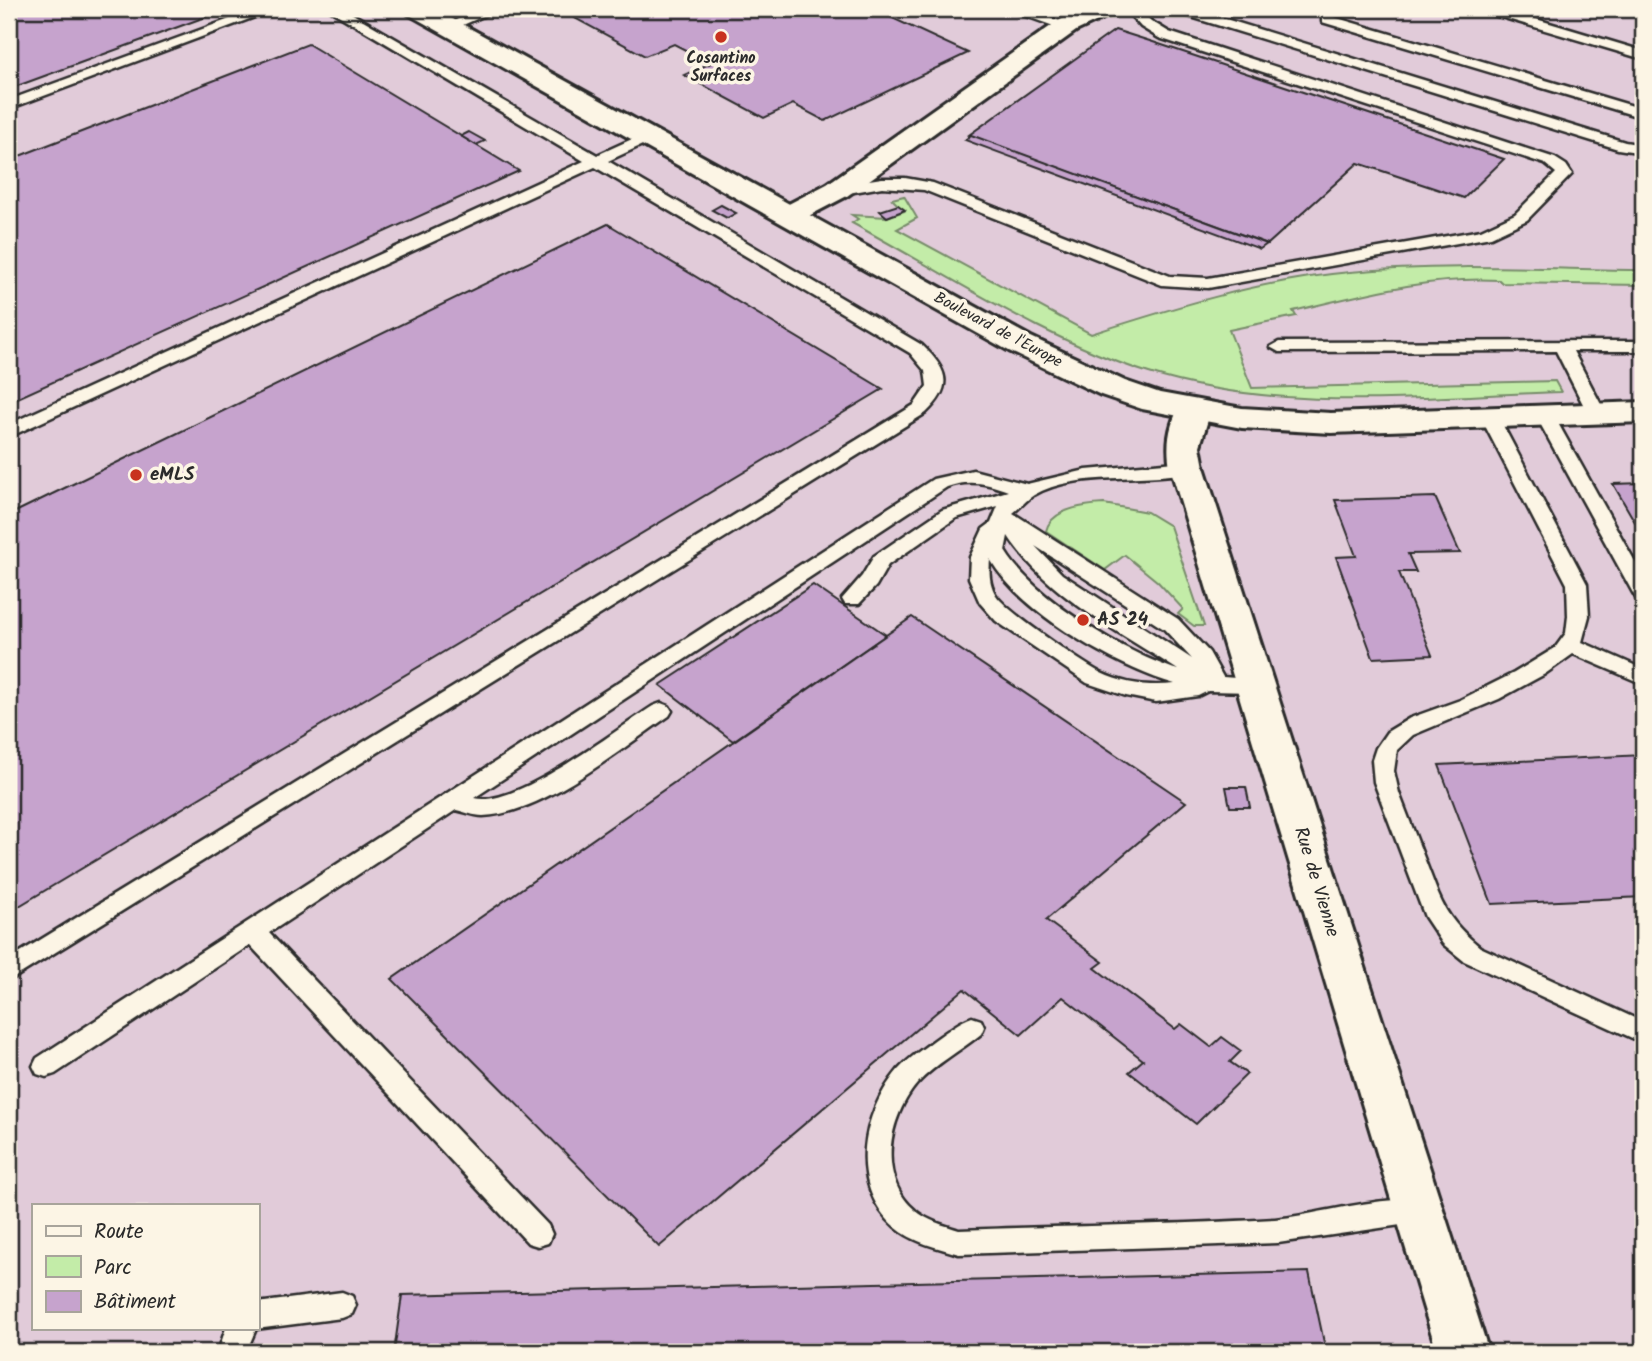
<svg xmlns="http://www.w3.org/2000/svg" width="1652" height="1361" viewBox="0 0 1652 1361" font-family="Kalam,sans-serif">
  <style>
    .built { fill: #e1cbd9; fill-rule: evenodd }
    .green { fill: #c3eca8; stroke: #778c6a; stroke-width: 2 }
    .building { fill: #c6a3cd; stroke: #2b2b2b; stroke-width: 2 }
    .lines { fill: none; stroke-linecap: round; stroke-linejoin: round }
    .service-casing { stroke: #2b2b2b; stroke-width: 5 }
    .minor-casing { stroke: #2b2b2b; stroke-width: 6 }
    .tertiary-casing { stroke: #2b2b2b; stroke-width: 6 }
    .path { stroke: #2b2b2b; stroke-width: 5; stroke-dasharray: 6 6; stroke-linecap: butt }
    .service { fill: #fcf5e5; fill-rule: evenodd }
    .minor { fill: #fcf5e5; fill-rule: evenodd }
    .tertiary { fill: #fcf5e5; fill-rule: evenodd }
    .poi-dot { fill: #c8321e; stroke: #fcf5e5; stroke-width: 2.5 }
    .labels { text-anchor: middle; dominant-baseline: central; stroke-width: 7; stroke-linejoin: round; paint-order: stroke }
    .far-poi-label { font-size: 16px; font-weight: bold; fill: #2b2b2b; stroke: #fcf5e5 }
    .far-street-label { font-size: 16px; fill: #2b2b2b; stroke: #fcf5e5 }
    .poi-label { font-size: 19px; font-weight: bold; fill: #2b2b2b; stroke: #fcf5e5; text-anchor: start }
    .street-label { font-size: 19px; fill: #2b2b2b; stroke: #fcf5e5 }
  </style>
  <rect width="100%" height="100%" fill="#ecdcde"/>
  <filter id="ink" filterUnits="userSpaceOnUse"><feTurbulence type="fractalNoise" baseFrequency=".0143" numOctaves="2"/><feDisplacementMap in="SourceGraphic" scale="14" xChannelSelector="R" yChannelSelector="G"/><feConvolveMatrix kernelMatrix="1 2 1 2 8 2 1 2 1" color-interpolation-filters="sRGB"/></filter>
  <g filter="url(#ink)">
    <!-- built -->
    <path class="built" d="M 9,9 L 1643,9 L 1643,1352 L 9,1352 ZM 33,1205 L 257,1205 L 257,1328 L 33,1328 Z"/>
    <!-- green -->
    <g class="green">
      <path d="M 904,196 L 917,218 L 897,229 L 1091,334 C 1175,307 1262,280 1350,272 C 1447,263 1546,269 1643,270 L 1643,285 L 1502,283 L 1499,280 C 1429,276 1361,295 1293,311 L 1296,316 L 1229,330 L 1252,388 L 1555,381 L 1561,392 C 1426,396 1281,414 1149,373 C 1045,340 948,275 852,223 L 858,219 L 852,215 L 887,217 L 904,211 L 892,199 Z"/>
      <path d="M 1104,504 L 1147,512 L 1170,526 L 1204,626 L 1194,626 L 1178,614 L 1183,609 L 1158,582 L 1125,555 L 1105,570 L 1046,531 C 1051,509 1084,505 1104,504 Z"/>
    </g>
    <!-- building -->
    <g class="building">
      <path d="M 9,9 L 227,9 L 9,89 Z"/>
      <path d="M 584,9 L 873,9 L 968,53 L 825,121 L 793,104 L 764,118 L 684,75 L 711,63 L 674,44 L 645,56 L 569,15 Z"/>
      <path d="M 1115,30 L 1153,42 L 1504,159 L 1464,198 L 1358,163 L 1268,244 L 969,135 Z"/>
      <path d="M 308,44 L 519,171 L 9,402 L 9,160 Z"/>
      <path d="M 469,132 L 485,141 L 476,145 L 461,136 Z"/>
      <path d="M 971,135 L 1267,244 L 1260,249 L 965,140 Z"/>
      <path d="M 721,205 L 736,213 L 727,218 L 712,210 Z"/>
      <path d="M 898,205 L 905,210 L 887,217 L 880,211 Z"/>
      <path d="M 608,224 L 883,389 L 9,912 L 9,515 Z"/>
      <path d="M 1643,483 L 1643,522 L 1635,522 L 1613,484 Z"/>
      <path d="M 1435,497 L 1460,553 L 1408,554 L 1416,572 L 1399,572 L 1432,655 L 1373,658 L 1336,557 L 1356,556 L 1335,500 Z"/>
      <path d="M 813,585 L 886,635 L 733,741 L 660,685 Z"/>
      <path d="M 912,617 L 1186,802 L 1046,920 L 1103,962 L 1095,968 L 1175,1029 L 1181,1024 L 1211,1047 L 1222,1037 L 1241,1051 L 1230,1062 L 1247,1074 L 1196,1124 L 1129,1072 L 1143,1060 L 1063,997 L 1021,1035 L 964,989 L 659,1247 L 392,979 Z"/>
      <path d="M 1643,755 L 1643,897 L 1492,904 L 1439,765 Z"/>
      <path d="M 1226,787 L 1246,787 L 1250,807 L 1230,807 Z"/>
      <path d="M 1309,1272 L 1326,1352 L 394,1352 L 402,1295 Z"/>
    </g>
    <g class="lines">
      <defs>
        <g id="service">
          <path d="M 257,9 L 276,9 L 9,109 L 9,100 Z"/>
          <path d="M 328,9 L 344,9 L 597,155 L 643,134 L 653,134 L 656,137 L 653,140 L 608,161 L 922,345 C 948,370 954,386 926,413 L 9,981 L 9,959 L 914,405 L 927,386 L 925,371 L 910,353 L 595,167 L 9,437 L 9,424 L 584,161 Z"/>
          <path d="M 481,9 L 499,9 L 454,29 L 444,29 L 442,26 Z"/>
          <path d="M 1006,9 L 1026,9 L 1074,26 L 1067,30 L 1062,29 Z"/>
          <path d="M 1125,9 L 1139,9 L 1151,21 L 1169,32 L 1555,158 L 1566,165 L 1572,174 L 1527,220 L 1491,237 L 1208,288 L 1162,285 L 924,190 L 882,187 L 837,195 L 829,190 L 837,185 L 882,178 L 905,178 L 933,183 L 1170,276 L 1208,278 L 1481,230 L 1515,214 L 1556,173 L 1545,164 L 1159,38 L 1141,27 Z"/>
          <path d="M 1173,9 L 1193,9 L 1625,142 L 1643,145 L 1643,153 L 1618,149 L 1175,12 Z"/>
          <path d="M 1482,9 L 1503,9 L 1643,51 L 1643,59 L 1484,12 Z"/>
          <path d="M 1327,15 L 1643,109 L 1643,118 L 1322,22 L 1322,16 Z"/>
          <path d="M 1643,341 L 1643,351 L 1573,351 L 1606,414 L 1597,419 L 1588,414 L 1556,351 L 1279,352 L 1270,347 L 1279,342 Z"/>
          <path d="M 1545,410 L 1554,416 L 1643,576 L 1643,600 L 1636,598 L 1633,593 L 1536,416 Z"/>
          <path d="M 1490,412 L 1499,418 L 1587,584 L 1589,616 L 1582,642 L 1643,669 L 1643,684 L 1573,654 L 1545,674 L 1499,699 L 1413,735 L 1397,750 L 1394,771 L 1399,793 L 1438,894 C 1448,918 1461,931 1480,947 L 1643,1022 L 1643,1043 L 1464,961 L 1443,944 L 1425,917 L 1374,782 L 1372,760 L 1376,748 L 1387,732 L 1410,718 L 1460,700 L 1514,673 L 1555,648 L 1566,633 L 1568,616 L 1567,584 L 1481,418 Z"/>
          <path d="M 1187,461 L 1194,463 L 1196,467 L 1194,471 C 1147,483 1077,470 1034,495 C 1026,500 1020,508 1013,513 L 1178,619 L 1209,652 L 1223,677 L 1261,680 L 1265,685 L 1261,690 L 1254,692 L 1208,691 L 1198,696 L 1156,702 L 1126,696 L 1087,683 L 996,621 L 980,603 L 969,578 L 970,557 L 983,529 L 991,523 L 998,506 L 956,518 L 888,565 L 876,586 L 859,604 L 845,604 L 842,599 L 862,576 L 874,556 L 942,510 L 1008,491 C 987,483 968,479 947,487 L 474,798 C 515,809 617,729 653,706 L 661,703 L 669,706 L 672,711 L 669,716 C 619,750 543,814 483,816 C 474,816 465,812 456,810 L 269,933 L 548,1225 L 552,1234 L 548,1243 L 538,1246 L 528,1243 L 250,945 L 55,1074 L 46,1077 L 37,1074 L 33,1066 L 37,1058 L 933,479 L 973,470 L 1027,484 L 1086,470 ZM 1008,536 C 1048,597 1119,631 1178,670 C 1125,653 1034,599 1005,551 ZM 1035,546 L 1164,629 L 1192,659 L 1062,574 ZM 990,559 C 1021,613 1116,667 1175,684 C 1151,687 1124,684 1101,673 C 1081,662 1007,612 996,595 C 989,584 989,572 990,559 Z"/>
          <path d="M 972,1017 L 981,1020 L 984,1027 L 981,1034 C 960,1051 935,1064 917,1084 C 888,1118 877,1178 915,1210 C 927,1221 944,1225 959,1230 C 1064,1226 1170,1225 1275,1219 C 1313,1216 1396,1191 1428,1203 L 1432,1212 L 1428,1221 L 1278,1243 L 959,1254 C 938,1248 912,1242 895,1227 C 848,1185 861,1114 898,1070 C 910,1057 925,1047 940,1036 C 950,1029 960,1021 972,1017 Z"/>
          <path d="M 342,1292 L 352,1296 L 356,1305 L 352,1314 L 342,1318 L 256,1329 L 246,1352 L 218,1352 L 226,1328 L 257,1328 L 257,1303 Z"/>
        </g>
        <g id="minor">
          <path d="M 1083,9 L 1115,9 L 1112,14 L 1076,31 L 847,196 L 799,221 L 789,224 L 779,221 L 774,215 L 779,209 L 827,184 L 1058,21 Z"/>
          <path d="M 1194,400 L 1206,403 L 1211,410 L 1200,446 L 1204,467 L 1489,1352 L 1437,1352 L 1170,467 C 1166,445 1169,422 1182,403 Z"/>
        </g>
        <path id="tertiary" d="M 405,9 L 435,9 L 1031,337 L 1125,381 L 1160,393 L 1242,408 L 1331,413 L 1643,402 L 1643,422 L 1331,433 L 1242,428 L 1142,409 L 1101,395 L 1009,351 L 408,14 Z"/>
      </defs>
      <!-- service casing -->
      <use href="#service" class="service-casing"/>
      <!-- minor casing -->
      <use href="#minor" class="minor-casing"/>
      <!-- tertiary casing -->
      <use href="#tertiary" class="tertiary-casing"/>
      <!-- path -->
      <path class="path" d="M 9,1090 L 19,1083"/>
      <!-- service -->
      <use href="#service" class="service"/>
      <!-- minor -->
      <use href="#minor" class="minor"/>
      <!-- tertiary -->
      <use href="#tertiary" class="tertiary"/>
    </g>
  </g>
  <!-- markers -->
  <g class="poi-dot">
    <circle cx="721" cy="37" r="7"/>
    <circle cx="136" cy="475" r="7"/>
    <circle cx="1083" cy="620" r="7"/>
  </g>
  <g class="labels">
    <!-- far-poi labels -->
    <g class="far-poi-label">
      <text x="721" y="58">Cosantino<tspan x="721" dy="18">Surfaces</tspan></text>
    </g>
    <!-- far-street labels -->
    <g class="far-street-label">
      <text transform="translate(998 330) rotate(28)">Boulevard de l'Europe</text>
    </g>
    <!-- poi labels -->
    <g class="poi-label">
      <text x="150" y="475">eMLS</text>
      <text x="1097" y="620">AS 24</text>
    </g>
    <!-- street labels -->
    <g class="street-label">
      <text transform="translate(1316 882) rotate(73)">Rue de Vienne</text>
    </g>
  </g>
  <!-- margin -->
  <rect width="1652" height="1361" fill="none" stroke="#fcf5e5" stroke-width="35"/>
  <rect x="18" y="18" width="1617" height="1326" fill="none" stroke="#2b2b2b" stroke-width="2.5" filter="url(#ink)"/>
  <!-- legend -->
  <rect x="32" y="1204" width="228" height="126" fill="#fcf5e5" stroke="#a8a49b" stroke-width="2"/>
  <rect x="46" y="1226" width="35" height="10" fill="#fcf5e5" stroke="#a8a49b" stroke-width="2"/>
  <text x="94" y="1238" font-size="21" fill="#2b2b2b">Route</text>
  <rect x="46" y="1256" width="35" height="21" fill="#c3eca8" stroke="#a8a49b" stroke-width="2"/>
  <text x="94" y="1274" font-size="21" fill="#2b2b2b">Parc</text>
  <rect x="46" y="1291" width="35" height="21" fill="#c6a3cd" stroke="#a8a49b" stroke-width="2"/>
  <text x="94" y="1308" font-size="21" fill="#2b2b2b">Bâtiment</text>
</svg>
